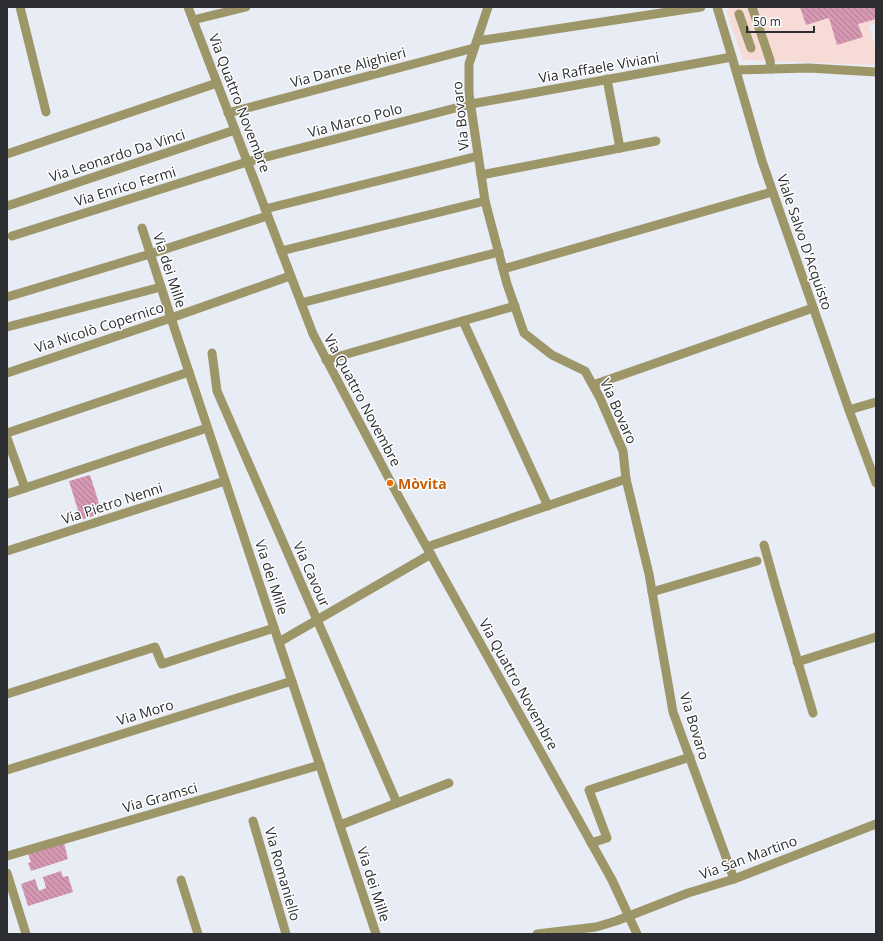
<svg xmlns="http://www.w3.org/2000/svg" width="883" height="941" viewBox="0 0 883 941" font-family="'Open Sans',sans-serif">
  <style>
    .commercial { fill: #f6dbd7 }
    .building { fill: url(#building-back-hatch) }
    .lines { fill: none; stroke-linecap: round; stroke-linejoin: round }
    .minor { stroke: #9d9668; stroke-width: 9 }
    .food-dot { fill: #e8710a; stroke: #fff; stroke-width: 1.5 }
    .labels { text-anchor: middle; dominant-baseline: central; stroke-width: 3; stroke-linejoin: round; paint-order: stroke }
    .street-label { font-size: 14px; fill: #2c2e31; stroke: #fff }
    .food-label { font-size: 14px; font-weight: bold; fill: #c56008; stroke: #fff; text-anchor: start }
  </style>
  <defs>
    <pattern id="building-back-hatch" width="6" height="6" patternUnits="userSpaceOnUse"><rect width="6" height="6" fill="#d598b2"/><path d="M-1 5l2 2M0 0l6 6M5-1l2 2" fill="none" stroke="#ad7c91"/></pattern>
  </defs>
  <rect width="100%" height="100%" fill="#e8ecf5"/>
  <!-- commercial -->
  <path class="commercial" d="M 737,7 L 876,7 L 876,24 L 869,26 L 876,50 L 876,65 L 743,60 L 726,10 Z"/>
  <!-- building -->
  <g class="building">
    <path d="M 800,7 L 876,7 L 876,19 L 858,24 L 863,37 L 837,45 L 829,18 L 806,25 Z"/>
    <path d="M 90,475 L 102,513 L 81,520 L 69,481 Z"/>
    <path d="M 64,843 L 68,859 L 31,871 L 28,863 L 31,862 L 28,854 Z"/>
    <path d="M 61,871 L 63,877 L 68,876 L 73,892 L 28,906 L 21,884 L 35,879 L 39,891 L 46,888 L 43,877 Z"/>
  </g>
  <g class="lines">
    <!-- minor -->
    <g class="minor">
      <path d="M 20,7 L 46,112"/>
      <path d="M 188,7 L 313,334 L 396,492 L 612,880 L 637,934"/>
      <path d="M 488,7 L 469,64 L 469,94 L 485,201 L 507,284 L 524,333 L 552,355 L 585,371 L 600,398 L 623,451 L 626,479 L 649,574 L 673,712 L 734,879"/>
      <path d="M 717,7 L 732,57 L 762,161 L 849,410 L 876,483"/>
      <path d="M 752,7 L 770,60 L 771,69"/>
      <path d="M 739,14 L 751,48"/>
      <path d="M 193,20 L 246,7"/>
      <path d="M 477,41 L 701,7"/>
      <path d="M 736,70 L 809,68 L 876,72"/>
      <path d="M 607,79 L 620,148"/>
      <path d="M 228,113 L 474,48"/>
      <path d="M 7,154 L 217,83"/>
      <path d="M 481,175 L 656,141"/>
      <path d="M 7,206 L 235,130"/>
      <path d="M 265,209 L 478,156"/>
      <path d="M 142,228 L 171,318 L 376,934"/>
      <path d="M 12,236 L 247,162 L 471,104 L 732,57"/>
      <path d="M 281,251 L 485,201"/>
      <path d="M 503,269 L 772,192"/>
      <path d="M 7,297 L 150,254 L 267,216"/>
      <path d="M 301,303 L 499,252"/>
      <path d="M 463,321 L 548,506"/>
      <path d="M 7,327 L 161,287"/>
      <path d="M 212,353 L 217,391 L 397,803"/>
      <path d="M 326,360 L 515,306"/>
      <path d="M 7,373 L 171,318 L 290,276"/>
      <path d="M 593,385 L 813,308"/>
      <path d="M 849,410 L 876,402"/>
      <path d="M 7,433 L 189,372"/>
      <path d="M 7,438 L 25,488"/>
      <path d="M 7,494 L 207,428"/>
      <path d="M 764,545 L 776,588 L 813,713"/>
      <path d="M 427,547 L 626,479"/>
      <path d="M 7,551 L 225,481"/>
      <path d="M 652,592 L 757,561"/>
      <path d="M 279,642 L 431,554"/>
      <path d="M 797,662 L 876,637"/>
      <path d="M 7,694 L 155,647 L 162,664 L 274,628"/>
      <path d="M 7,770 L 292,681"/>
      <path d="M 253,821 L 286,934"/>
      <path d="M 340,825 L 449,783"/>
      <path d="M 591,843 L 607,838 L 589,790 L 690,757"/>
      <path d="M 7,856 L 320,765"/>
      <path d="M 7,873 L 26,934"/>
      <path d="M 181,880 L 198,934"/>
      <path d="M 537,934 L 596,927 L 616,921 L 688,893 L 734,879 L 876,824"/>
    </g>
  </g>
  <!-- markers -->
  <circle class="food-dot" cx="390" cy="483" r="4"/>
  <g class="labels">
    <!-- street labels -->
    <g class="street-label">
      <text transform="translate(348 67) rotate(-15)">Via Dante Alighieri</text>
      <text transform="translate(599 67) rotate(-10)">Via Raffaele Viviani</text>
      <text transform="translate(240 103) rotate(69)">Via Quattro Novembre</text>
      <text transform="translate(460 116) rotate(-96)">Via Bovaro</text>
      <text transform="translate(355 120) rotate(-15)">Via Marco Polo</text>
      <text transform="translate(117 155) rotate(-18)">Via Leonardo Da Vinci</text>
      <text transform="translate(125 186) rotate(-17)">Via Enrico Fermi</text>
      <text transform="translate(805 242) rotate(71)">Viale Salvo D'Acquisto</text>
      <text transform="translate(170 270) rotate(72)">Via dei Mille</text>
      <text transform="translate(99 327) rotate(-18)">Via Nicolò Copernico</text>
      <text transform="translate(363 400) rotate(62)">Via Quattro Novembre</text>
      <text transform="translate(619 411) rotate(66)">Via Bovaro</text>
      <text transform="translate(112 503) rotate(-18)">Via Pietro Nenni</text>
      <text transform="translate(312 574) rotate(66)">Via Cavour</text>
      <text transform="translate(272 577) rotate(72)">Via dei Mille</text>
      <text transform="translate(519 684) rotate(61)">Via Quattro Novembre</text>
      <text transform="translate(145 712) rotate(-17)">Via Moro</text>
      <text transform="translate(695 726) rotate(73)">Via Bovaro</text>
      <text transform="translate(160 797) rotate(-16)">Via Gramsci</text>
      <text transform="translate(748 857) rotate(-20)">Via San Martino</text>
      <text transform="translate(283 874) rotate(74)">Via Romaniello</text>
      <text transform="translate(374 884) rotate(72)">Via dei Mille</text>
    </g>
    <!-- food labels -->
    <g class="food-label">
      <text x="398" y="483">Mòvita</text>
    </g>
  </g>
  <!-- border -->
  <rect width="883" height="941" fill="none" stroke="#2c2e31" stroke-width="16"/>
  <!-- scale -->
  <path d="M747 26v6h67v-6" fill="none" stroke="#2c2e31" stroke-width="2"/>
  <text x="753" y="26" font-size="12" fill="#2c2e31" stroke="#ffffff" stroke-width="3" paint-order="stroke">50 m</text>
</svg>
